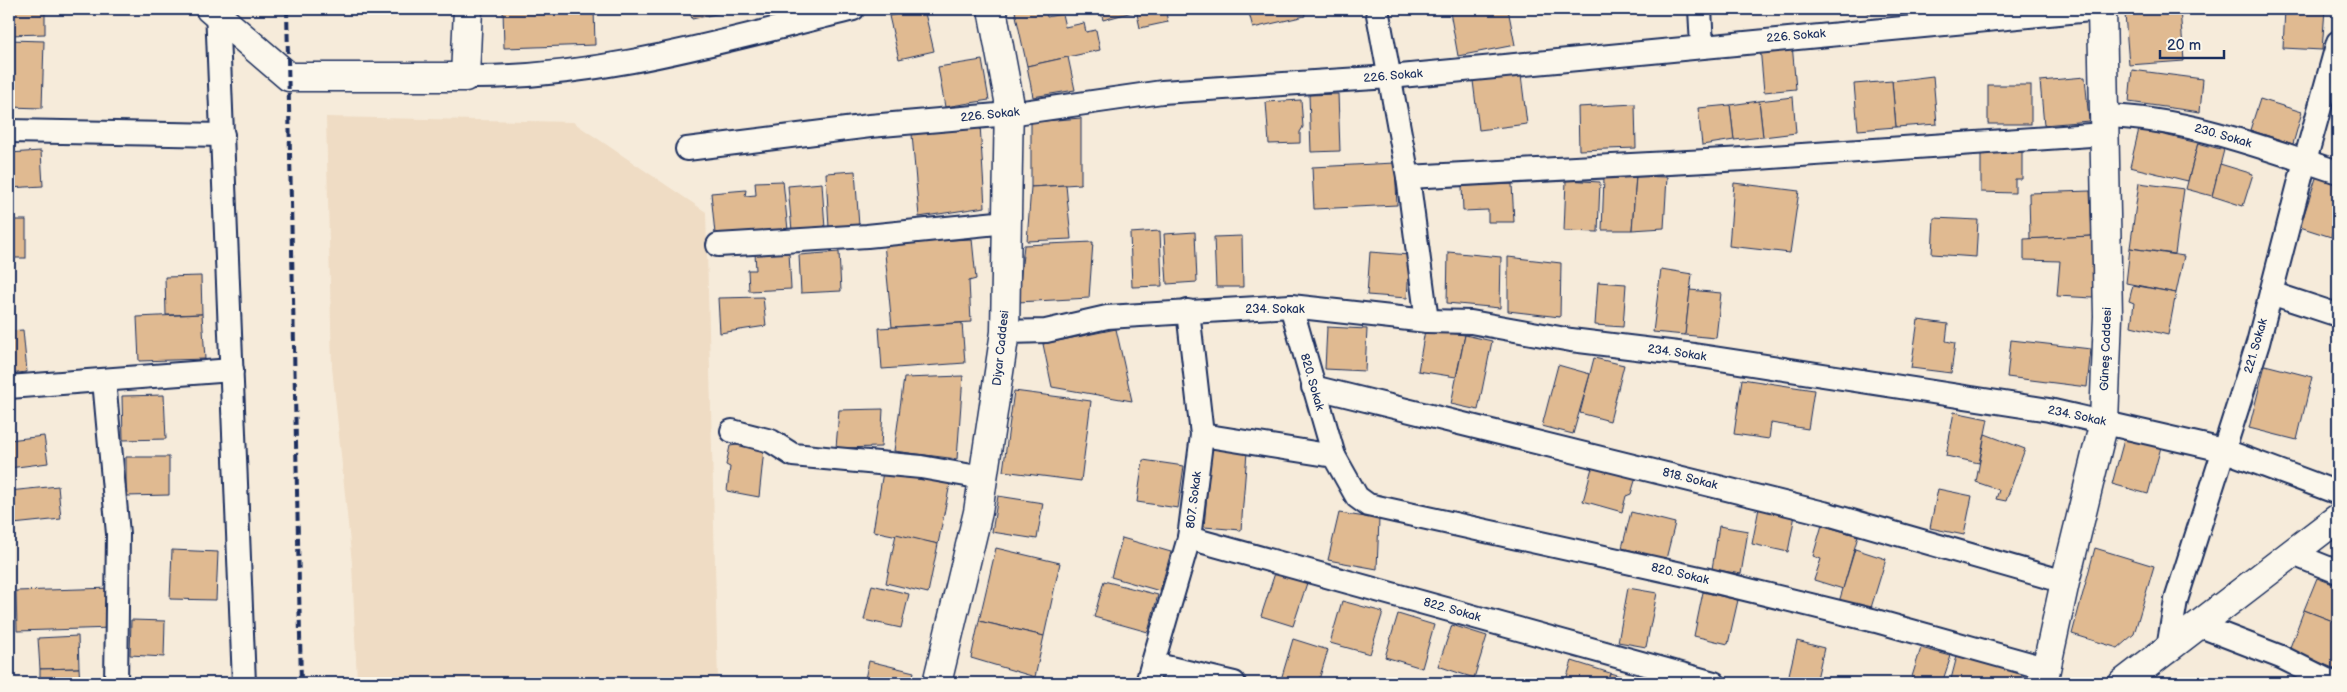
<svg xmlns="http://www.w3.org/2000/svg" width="2347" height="692" viewBox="0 0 2347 692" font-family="'Balsamiq Sans',sans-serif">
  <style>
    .built { fill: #efdcc4 }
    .building { fill: #e0ba91; stroke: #1b2f5e }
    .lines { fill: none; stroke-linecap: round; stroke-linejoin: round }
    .minor-casing { stroke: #1b2f5e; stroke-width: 26 }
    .tertiary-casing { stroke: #1b2f5e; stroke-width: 31 }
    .secondary-casing { stroke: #1b2f5e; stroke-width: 31 }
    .minor { stroke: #fbf7ec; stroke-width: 22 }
    .tertiary { stroke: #fbf7ec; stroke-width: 28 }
    .secondary { stroke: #fbf7ec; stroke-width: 28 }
    .rail { stroke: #1b2f5e; stroke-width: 4; stroke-dasharray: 8 4; stroke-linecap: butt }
    .labels { text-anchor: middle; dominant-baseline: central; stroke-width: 4.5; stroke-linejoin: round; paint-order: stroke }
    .street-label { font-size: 12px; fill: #1b2f5e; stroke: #fbf7ec }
  </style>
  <rect width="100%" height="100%" fill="#f6ebda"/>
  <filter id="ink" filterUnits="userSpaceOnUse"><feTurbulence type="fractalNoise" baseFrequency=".02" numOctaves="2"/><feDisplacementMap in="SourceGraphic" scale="10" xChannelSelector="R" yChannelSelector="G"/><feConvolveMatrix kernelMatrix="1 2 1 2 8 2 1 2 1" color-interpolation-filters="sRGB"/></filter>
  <g filter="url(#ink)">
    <!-- built -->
    <path class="built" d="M 326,117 L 573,122 L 706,212 L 718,683 L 357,683 L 352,563 L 332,367 Z"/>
    <!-- building -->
    <g class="building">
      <path d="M 9,9 L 45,9 L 45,34 L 9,35 Z"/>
      <path d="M 503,9 L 594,9 L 595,45 L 504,48 Z"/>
      <path d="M 689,9 L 729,9 L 730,11 L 692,19 Z"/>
      <path d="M 924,9 L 934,51 L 899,59 L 889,16 Z"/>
      <path d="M 1024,9 L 1045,9 L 1047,17 L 1062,14 L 1065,27 L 1084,23 L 1086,32 L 1096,30 L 1100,50 L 1027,66 L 1015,11 Z"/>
      <path d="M 1100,9 L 1136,9 L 1136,11 L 1103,20 Z"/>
      <path d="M 1136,9 L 1165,9 L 1168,22 L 1140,28 Z"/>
      <path d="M 1248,9 L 1304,9 L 1305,16 L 1253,28 Z"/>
      <path d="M 1466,9 L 1508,9 L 1515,45 L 1458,56 L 1450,12 Z"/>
      <path d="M 1818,9 L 1861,9 L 1861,11 L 1818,13 Z"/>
      <path d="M 1867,9 L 1902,9 L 1903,12 L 1867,13 Z"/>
      <path d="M 2180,9 L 2184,61 L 2129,65 L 2125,14 Z"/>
      <path d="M 2285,9 L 2325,9 L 2322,50 L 2283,48 Z"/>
      <path d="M 9,40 L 44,41 L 42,108 L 9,107 Z"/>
      <path d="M 1792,44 L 1796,89 L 1764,92 L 1760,47 Z"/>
      <path d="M 1068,57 L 1075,90 L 1033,97 L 1027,66 Z"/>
      <path d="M 982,60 L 989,100 L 945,107 L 938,67 Z"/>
      <path d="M 2132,70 L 2203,79 L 2200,112 L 2129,102 Z"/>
      <path d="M 1521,75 L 1527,124 L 1479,130 L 1473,81 Z"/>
      <path d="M 1933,76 L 1937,124 L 1896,127 L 1892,81 Z"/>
      <path d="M 2085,77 L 2089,121 L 2044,125 L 2040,81 Z"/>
      <path d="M 1892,81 L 1896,127 L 1858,130 L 1854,84 Z"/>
      <rect x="1988" y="85" width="43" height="39"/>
      <path d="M 1338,94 L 1340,151 L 1311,152 L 1309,95 Z"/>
      <path d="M 1793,97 L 1796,133 L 1763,137 L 1759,101 Z"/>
      <path d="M 2260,99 L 2302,112 L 2293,144 L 2250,130 Z"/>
      <path d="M 1301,100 L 1303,127 L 1300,132 L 1300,143 L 1269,144 L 1266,102 Z"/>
      <path d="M 1759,101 L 1763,137 L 1734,140 L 1730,105 Z"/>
      <path d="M 1635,104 L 1636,148 L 1579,150 L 1578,107 Z"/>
      <path d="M 1730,105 L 1734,140 L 1702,145 L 1698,108 Z"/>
      <path d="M 1081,118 L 1081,184 L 1031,187 L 1031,122 Z"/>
      <path d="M 980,124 L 985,207 L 919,217 L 912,134 Z"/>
      <path d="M 2139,129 L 2198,143 L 2188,181 L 2130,167 Z"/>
      <path d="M 2198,143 L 2224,150 L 2212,196 L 2186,189 Z"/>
      <path d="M 1981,149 L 2022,149 L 2022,179 L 2015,179 L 2015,193 L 1981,192 Z"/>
      <path d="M 41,151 L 43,186 L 9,188 L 9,153 Z"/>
      <path d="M 1395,163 L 1397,205 L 1314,209 L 1312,167 Z"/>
      <path d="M 2220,164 L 2253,174 L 2243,206 L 2212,196 Z"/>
      <path d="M 855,171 L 859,226 L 829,228 L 826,173 Z"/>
      <path d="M 2317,175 L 2338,182 L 2338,214 L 2331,237 L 2300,227 Z"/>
      <path d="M 1636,176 L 1632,230 L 1602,230 L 1604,178 Z"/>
      <path d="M 1636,176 L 1667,177 L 1664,228 L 1632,230 Z"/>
      <path d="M 1566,180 L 1600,182 L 1598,232 L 1564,231 Z"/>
      <path d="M 783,181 L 788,230 L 715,234 L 711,193 L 746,190 L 745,196 L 756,195 L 755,182 Z"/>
      <path d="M 822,183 L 825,229 L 792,231 L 788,186 Z"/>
      <path d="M 1734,183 L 1799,191 L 1790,253 L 1729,246 Z"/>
      <path d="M 2139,183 L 2184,189 L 2175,254 L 2130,248 Z"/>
      <path d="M 1512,184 L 1514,222 L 1488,222 L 1488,210 L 1463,211 L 1462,186 Z"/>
      <path d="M 1066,185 L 1071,239 L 1027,241 L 1031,187 Z"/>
      <path d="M 2090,191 L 2092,236 L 2030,239 L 2029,193 Z"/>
      <path d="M 1934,218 L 1978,220 L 1976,257 L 1932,254 Z"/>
      <rect x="9" y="220" width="17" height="38"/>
      <path d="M 1160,231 L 1162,286 L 1132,287 L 1130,233 Z"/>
      <path d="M 1195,232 L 1197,282 L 1167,284 L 1164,234 Z"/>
      <path d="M 946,236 L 951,240 L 972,239 L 976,279 L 969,281 L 971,322 L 892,327 L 884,243 Z"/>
      <path d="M 1242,236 L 1243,287 L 1216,287 L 1214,237 Z"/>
      <path d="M 2092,236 L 2093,298 L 2057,296 L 2060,261 L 2024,260 L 2024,239 Z"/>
      <path d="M 1093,242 L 1089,298 L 1018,302 L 1024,245 Z"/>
      <path d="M 2130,248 L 2184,256 L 2176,293 L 2126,283 Z"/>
      <path d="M 789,252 L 791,289 L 749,291 L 748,270 L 756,270 L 755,253 Z"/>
      <path d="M 839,252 L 841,291 L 801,293 L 799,255 Z"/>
      <path d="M 1370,252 L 1410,255 L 1407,298 L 1367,295 Z"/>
      <path d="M 1448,252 L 1501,257 L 1500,308 L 1447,303 Z"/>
      <path d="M 1508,257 L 1561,263 L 1560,317 L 1508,311 Z"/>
      <path d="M 1661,269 L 1692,274 L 1685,335 L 1653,332 Z"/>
      <path d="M 201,276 L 202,314 L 166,315 L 165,277 Z"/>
      <path d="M 1598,282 L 1626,284 L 1623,327 L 1595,325 Z"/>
      <path d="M 2133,285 L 2176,293 L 2168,335 L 2131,326 L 2134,303 L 2129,301 Z"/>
      <path d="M 1690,290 L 1721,293 L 1716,338 L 1685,335 Z"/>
      <path d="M 763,297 L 766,326 L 720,333 L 718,298 Z"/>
      <path d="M 202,314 L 205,359 L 139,361 L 137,317 Z"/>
      <path d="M 1918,320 L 1948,324 L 1946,341 L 1955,343 L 1951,373 L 1911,368 Z"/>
      <path d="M 962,323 L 965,363 L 882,369 L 879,328 Z"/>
      <path d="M 1327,327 L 1367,329 L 1365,371 L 1325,369 Z"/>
      <path d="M 1116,329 L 1132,401 L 1052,387 L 1043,344 Z"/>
      <path d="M 23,330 L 27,372 L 9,374 L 9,331 Z"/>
      <path d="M 1425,330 L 1465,335 L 1456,377 L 1418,371 Z"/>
      <path d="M 1465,335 L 1492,341 L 1478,410 L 1451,404 Z"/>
      <path d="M 2011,340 L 2091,349 L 2087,387 L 2007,377 Z"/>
      <path d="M 1594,358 L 1624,365 L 1610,421 L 1580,413 Z"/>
      <path d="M 1558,365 L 1590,374 L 1573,434 L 1542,426 Z"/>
      <path d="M 2265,365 L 2312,377 L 2297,440 L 2249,428 Z"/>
      <path d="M 963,376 L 957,459 L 894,451 L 904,378 Z"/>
      <path d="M 1742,379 L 1814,390 L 1808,429 L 1771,423 L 1769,439 L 1734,434 Z"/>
      <path d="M 1014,391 L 1091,401 L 1081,481 L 1003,471 Z"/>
      <path d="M 164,395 L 166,439 L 123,440 L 122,396 Z"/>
      <path d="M 883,409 L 881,447 L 836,448 L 839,410 Z"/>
      <path d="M 1954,412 L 1988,419 L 1979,463 L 1946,456 Z"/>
      <path d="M 1985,434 L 2025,449 L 2006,501 L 1996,499 L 1999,490 L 1976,482 Z"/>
      <path d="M 44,436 L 48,463 L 9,468 L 9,440 Z"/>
      <path d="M 2125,436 L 2161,447 L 2148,494 L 2112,484 Z"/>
      <path d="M 744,444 L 764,449 L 759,497 L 727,491 L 730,467 L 726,465 L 730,446 Z"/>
      <path d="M 1211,449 L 1247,452 L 1241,530 L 1204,527 Z"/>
      <path d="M 126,457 L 169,457 L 169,495 L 126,496 Z"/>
      <path d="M 1143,460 L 1184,466 L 1178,508 L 1137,502 Z"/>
      <path d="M 1593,464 L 1637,474 L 1631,494 L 1626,496 L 1622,512 L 1583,501 Z"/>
      <path d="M 883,472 L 950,484 L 938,544 L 873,531 Z"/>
      <path d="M 58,486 L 61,519 L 13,524 L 9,491 Z"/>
      <path d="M 1938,489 L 1972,496 L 1964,535 L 1930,528 Z"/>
      <path d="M 998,496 L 1043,503 L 1037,539 L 992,532 Z"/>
      <path d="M 1759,508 L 1795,515 L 1788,552 L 1752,544 Z"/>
      <path d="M 1631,512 L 1675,523 L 1666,559 L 1622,548 Z"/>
      <path d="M 1339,513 L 1379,519 L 1377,569 L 1328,560 Z"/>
      <path d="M 1822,525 L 1858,536 L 1843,589 L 1814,580 L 1821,559 L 1813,556 Z"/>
      <path d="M 1719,526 L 1748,531 L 1741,574 L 1712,569 Z"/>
      <path d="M 896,534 L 938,544 L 928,593 L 886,583 Z"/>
      <path d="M 1122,538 L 1171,552 L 1160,591 L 1111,577 Z"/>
      <path d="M 996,548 L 1060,563 L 1044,636 L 979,621 Z"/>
      <path d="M 2095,548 L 2154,566 L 2134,634 L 2118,648 L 2072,634 Z"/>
      <path d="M 1855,549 L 1886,559 L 1870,611 L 1839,602 Z"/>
      <path d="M 172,550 L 218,552 L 216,600 L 170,599 Z"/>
      <path d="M 1275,573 L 1307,583 L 1293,626 L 1261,616 Z"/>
      <path d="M 2317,578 L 2338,586 L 2338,623 L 2304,610 Z"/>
      <path d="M 1104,581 L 1158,595 L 1148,632 L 1094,617 Z"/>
      <path d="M 872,585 L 909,594 L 901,628 L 864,620 Z"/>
      <path d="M 112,588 L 113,628 L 17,631 L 16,591 Z"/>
      <path d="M 1628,588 L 1657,593 L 1646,647 L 1618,642 Z"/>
      <path d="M 1703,592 L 1738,600 L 1728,644 L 1694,636 Z"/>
      <path d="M 1342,601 L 1383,612 L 1370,654 L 1330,643 Z"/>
      <path d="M 2304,610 L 2338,623 L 2338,670 L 2289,650 Z"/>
      <path d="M 1398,614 L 1434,625 L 1422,668 L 1385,657 Z"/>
      <path d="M 131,620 L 165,621 L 164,657 L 130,655 Z"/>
      <path d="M 979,621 L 1044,636 L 1035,677 L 971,658 Z"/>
      <path d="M 1452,625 L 1487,636 L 1474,678 L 1438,666 Z"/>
      <path d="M 78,636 L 79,668 L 40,669 L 38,638 Z"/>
      <path d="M 1293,639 L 1328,650 L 1318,683 L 1280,683 Z"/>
      <path d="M 1797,641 L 1824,648 L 1816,683 L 1787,683 Z"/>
      <path d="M 1921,648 L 1951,656 L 1942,683 L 1910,683 Z"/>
      <path d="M 1957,656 L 2024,673 L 2021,683 L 1950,683 Z"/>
      <path d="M 869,661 L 914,672 L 911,683 L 864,683 Z"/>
      <path d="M 1572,661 L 1610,673 L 1607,683 L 1565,683 Z"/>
      <path d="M 79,668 L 80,683 L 40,683 L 40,669 Z"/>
      <path d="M 1610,673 L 1643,683 L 1607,683 Z"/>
    </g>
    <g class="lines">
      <defs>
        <g id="minor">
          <path d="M 217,9 L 244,683"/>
          <path d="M 1377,9 L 1408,177 L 1427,321"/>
          <path d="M 1700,9 L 1702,46"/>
          <path d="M 465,77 C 597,79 726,40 853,9"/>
          <path d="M 2105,116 C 2185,118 2262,147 2338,172"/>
          <path d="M 9,131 L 223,135"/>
          <path d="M 687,149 L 870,126 L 1009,114 L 1162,92 L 1390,77 L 2101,9"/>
          <path d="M 1408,177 L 1744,159 L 2105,134"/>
          <path d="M 718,245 L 867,236 L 1007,222"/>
          <path d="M 2271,293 L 2338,315"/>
          <path d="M 1291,306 L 1334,456"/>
          <path d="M 1005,332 L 1046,331 L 1107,317 L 1291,306 L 1427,321 L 1471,322 L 1571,340 L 1694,355 L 2049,410 L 2223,450 L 2338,493"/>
          <path d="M 104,380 L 118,534 L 116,683"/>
          <path d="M 9,387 L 232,370"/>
          <path d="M 1313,387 L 1824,513 L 2065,582"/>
          <path d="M 732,431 L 771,441 L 793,455 L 921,467 L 983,478"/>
          <path d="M 1202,435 L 1334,456 L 1357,497 L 1368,505 L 1704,579 L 1876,621 L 2048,669"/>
          <path d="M 1189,538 L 1714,683"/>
          <path d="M 2293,554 L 2338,572"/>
          <path d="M 2198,625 L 2281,657 L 2333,683"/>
          <path d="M 2168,648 L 2176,600 L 2258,343 L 2305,161 L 2338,42"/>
          <path d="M 1153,664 L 1234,683"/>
          <path d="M 1147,683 L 1189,538 L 1202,435 L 1188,311"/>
        </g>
        <g id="tertiary">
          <path d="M 210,9 L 289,77 L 465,77 L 468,9"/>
          <path d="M 937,683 L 978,512 L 1005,332 L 1009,100 L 992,9"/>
          <path d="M 2043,683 L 2065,582 L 2104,422 L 2108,316 L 2102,9"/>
        </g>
        <path id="secondary" d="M 2123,683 L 2338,518"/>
      </defs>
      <!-- minor casing -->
      <use href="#minor" class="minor-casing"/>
      <!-- tertiary casing -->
      <use href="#tertiary" class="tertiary-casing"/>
      <!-- secondary casing -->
      <use href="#secondary" class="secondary-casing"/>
      <!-- minor -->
      <use href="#minor" class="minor"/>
      <!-- tertiary -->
      <use href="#tertiary" class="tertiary"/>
      <!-- secondary -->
      <use href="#secondary" class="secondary"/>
      <!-- rail -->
      <path class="rail" d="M 287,9 L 301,683"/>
    </g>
  </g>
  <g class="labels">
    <!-- street labels -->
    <g class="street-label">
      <text transform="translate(1796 36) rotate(-5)">226. Sokak</text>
      <text transform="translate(1393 76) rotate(-5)">226. Sokak</text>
      <text transform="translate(990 115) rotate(-6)">226. Sokak</text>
      <text transform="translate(2223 136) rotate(16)">230. Sokak</text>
      <text x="1275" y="309">234. Sokak</text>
      <text transform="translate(2256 346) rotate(-74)">221. Sokak</text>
      <text transform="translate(1001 348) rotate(-84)">Diyar Caddesi</text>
      <text transform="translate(2106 349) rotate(-88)">Güneş Caddesi</text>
      <text transform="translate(1677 353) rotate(8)">234. Sokak</text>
      <text transform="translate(1312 382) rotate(74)">820. Sokak</text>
      <text transform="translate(2077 416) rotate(12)">234. Sokak</text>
      <text transform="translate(1690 479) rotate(14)">818. Sokak</text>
      <text transform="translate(1194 500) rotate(-83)">807. Sokak</text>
      <text transform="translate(1680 574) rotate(13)">820. Sokak</text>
      <text transform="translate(1452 610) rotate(16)">822. Sokak</text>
    </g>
  </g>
  <!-- margin -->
  <rect width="2347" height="692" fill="none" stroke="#fbf7ec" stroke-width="30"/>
  <rect x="15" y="15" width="2317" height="662" fill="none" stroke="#1b2f5e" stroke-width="2" filter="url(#ink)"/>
  <!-- scale -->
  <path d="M2160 50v8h64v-8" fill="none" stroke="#1b2f5e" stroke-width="2.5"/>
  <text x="2167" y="50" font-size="15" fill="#1b2f5e" stroke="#fbf7ec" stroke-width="4" paint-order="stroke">20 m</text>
</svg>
